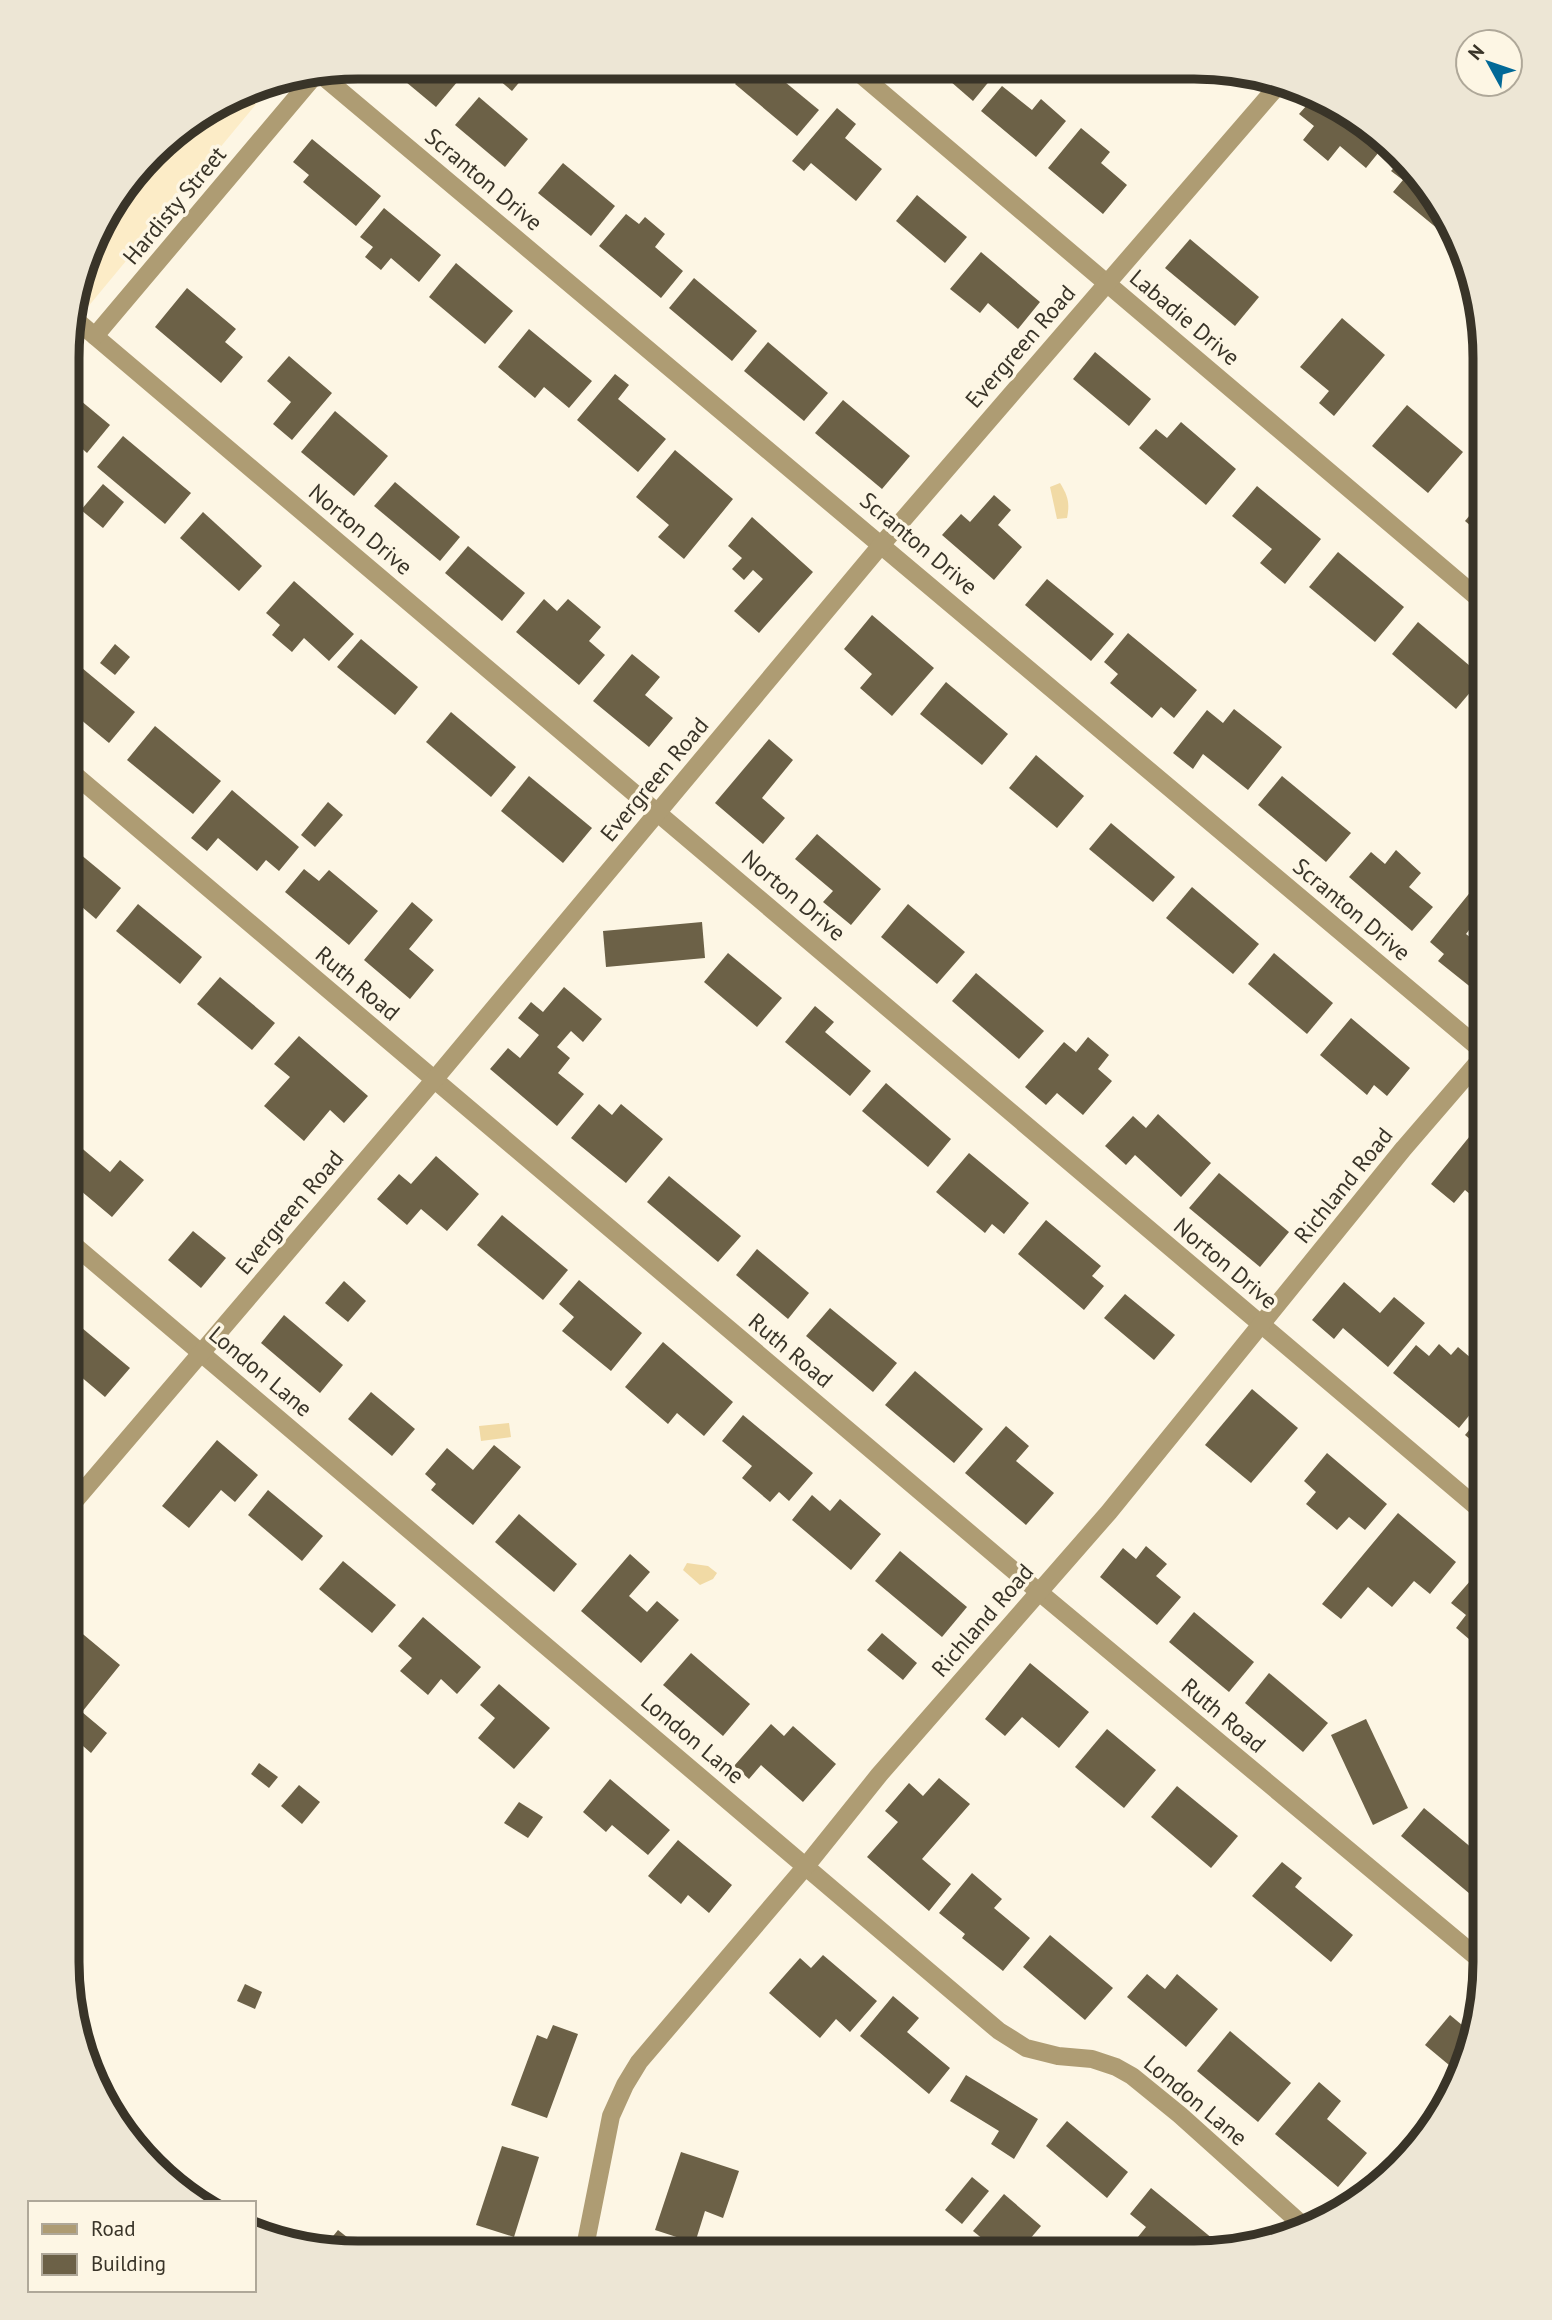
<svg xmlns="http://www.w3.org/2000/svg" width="1552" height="2320" viewBox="0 0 1552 2320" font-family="'PT Sans',sans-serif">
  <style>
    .built { fill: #fcecc7 }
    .water { fill: #f1daa5 }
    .building { fill: #6c6147 }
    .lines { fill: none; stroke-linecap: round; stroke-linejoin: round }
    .minor { stroke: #ae9c73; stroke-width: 18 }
    .labels { text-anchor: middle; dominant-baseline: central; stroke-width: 7; stroke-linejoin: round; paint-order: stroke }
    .street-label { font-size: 23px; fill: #393428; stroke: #fdf6e4 }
    .rim { fill: none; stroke: #393428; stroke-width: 9 }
  </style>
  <rect width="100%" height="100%" fill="#fdf6e4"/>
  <!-- built -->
  <path class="built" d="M 276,80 L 87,308 L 76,298 L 105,212 L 166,139 L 264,82 Z"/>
  <!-- water -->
  <g class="water">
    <path d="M 1060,483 C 1068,496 1070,503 1067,518 L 1057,519 L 1050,487 Z"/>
    <path d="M 509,1423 L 511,1437 L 481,1441 L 479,1426 Z"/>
    <path d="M 687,1563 L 708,1566 L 717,1573 L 713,1579 L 700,1585 L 683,1570 Z"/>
  </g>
  <!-- building -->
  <g class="building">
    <path d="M 388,67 L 467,67 L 469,68 L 436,107 Z"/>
    <path d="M 500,67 L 532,67 L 512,91 L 493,75 Z"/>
    <path d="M 704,68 L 735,68 L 722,83 Z"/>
    <path d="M 749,68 L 768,68 L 819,110 L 797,136 L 735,84 Z"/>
    <path d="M 935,68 L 1000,68 L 973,101 Z"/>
    <path d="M 1002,86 L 1032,110 L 1041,99 L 1066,121 L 1036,157 L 981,111 Z"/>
    <path d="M 1316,95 L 1371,126 L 1387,142 L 1366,168 L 1340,146 L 1328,161 L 1303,140 L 1314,126 L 1299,114 Z"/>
    <path d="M 479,97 L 528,139 L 505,167 L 455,125 Z"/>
    <path d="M 837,108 L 856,124 L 845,138 L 882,169 L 856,201 L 811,163 L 804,171 L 792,161 Z"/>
    <path d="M 1081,128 L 1110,152 L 1101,163 L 1127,185 L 1103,214 L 1048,168 Z"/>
    <path d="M 312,139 L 381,196 L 356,226 L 303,182 L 309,175 L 293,162 Z"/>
    <path d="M 1403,158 L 1425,180 L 1451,225 L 1444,234 L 1393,192 L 1403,180 L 1391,171 Z"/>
    <path d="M 563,163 L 615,206 L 591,236 L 538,193 Z"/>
    <path d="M 917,195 L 967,237 L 945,263 L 896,221 Z"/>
    <path d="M 384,208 L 441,255 L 419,282 L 391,258 L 381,270 L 365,257 L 373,247 L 360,237 Z"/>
    <path d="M 626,214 L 639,224 L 645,217 L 665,234 L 655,247 L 683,271 L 661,298 L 599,246 Z"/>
    <path d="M 1190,239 L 1259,297 L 1235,326 L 1165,268 Z"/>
    <path d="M 981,252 L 1040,302 L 1018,329 L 988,303 L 980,313 L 950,289 Z"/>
    <path d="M 456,263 L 513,311 L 485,344 L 429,297 Z"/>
    <path d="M 694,278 L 757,331 L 732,361 L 669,308 Z"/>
    <path d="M 187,288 L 236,329 L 225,342 L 243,357 L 221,383 L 155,327 Z"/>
    <path d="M 1342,318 L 1385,355 L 1334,416 L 1319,403 L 1329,391 L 1300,367 Z"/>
    <path d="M 529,329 L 592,381 L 569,408 L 544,387 L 535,398 L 498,367 Z"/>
    <path d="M 768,342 L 828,393 L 804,421 L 744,371 Z"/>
    <path d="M 1095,352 L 1151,399 L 1129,426 L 1073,379 Z"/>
    <path d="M 289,356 L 332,393 L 292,440 L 273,424 L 291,402 L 267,381 Z"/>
    <path d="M 615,374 L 629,385 L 618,399 L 666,439 L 638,472 L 577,420 Z"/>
    <path d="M 69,391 L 110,425 L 87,453 L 69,437 Z"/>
    <path d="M 843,400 L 910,456 L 882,489 L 815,433 Z"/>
    <path d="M 1407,405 L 1463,452 L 1428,493 L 1372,446 Z"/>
    <path d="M 335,411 L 388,456 L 354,496 L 301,452 Z"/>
    <path d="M 1181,422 L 1236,469 L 1206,505 L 1139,448 L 1156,429 L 1167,438 Z"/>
    <path d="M 123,436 L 191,493 L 165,524 L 97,467 Z"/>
    <path d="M 675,450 L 733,499 L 684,559 L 658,537 L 669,525 L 636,497 Z"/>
    <path d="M 395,482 L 460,537 L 440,561 L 374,506 Z"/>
    <path d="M 103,484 L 124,502 L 103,528 L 81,510 Z"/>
    <path d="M 1257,486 L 1321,539 L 1285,584 L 1260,563 L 1272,549 L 1232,516 Z"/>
    <path d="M 994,495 L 1011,510 L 998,525 L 1022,547 L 994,580 L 942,535 L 961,514 L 970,522 Z"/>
    <path d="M 1485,497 L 1485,538 L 1465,521 Z"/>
    <path d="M 203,512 L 262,566 L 239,591 L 180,538 Z"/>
    <path d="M 752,517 L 813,572 L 759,633 L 734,611 L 763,579 L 753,570 L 744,580 L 732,569 L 742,558 L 728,546 Z"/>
    <path d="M 468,546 L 525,593 L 502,621 L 445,573 Z"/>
    <path d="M 1338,552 L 1404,607 L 1375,642 L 1309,587 Z"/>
    <path d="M 1047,579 L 1114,634 L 1091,661 L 1025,605 Z"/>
    <path d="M 294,581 L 354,634 L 329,661 L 304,638 L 292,652 L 272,635 L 280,625 L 266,613 Z"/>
    <path d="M 544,599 L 557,611 L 568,599 L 601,627 L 589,641 L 605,655 L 579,685 L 516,632 Z"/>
    <path d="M 872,615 L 934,668 L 892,716 L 860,688 L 872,674 L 844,649 Z"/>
    <path d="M 1418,622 L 1483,677 L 1456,709 L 1392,654 Z"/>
    <path d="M 1128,633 L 1197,690 L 1174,718 L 1161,707 L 1152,718 L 1110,683 L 1118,674 L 1104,662 Z"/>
    <path d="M 361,639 L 418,687 L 395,715 L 337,667 Z"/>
    <path d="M 115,644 L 130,657 L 115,675 L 100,663 Z"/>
    <path d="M 632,654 L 660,677 L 645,695 L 673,718 L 649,747 L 593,701 Z"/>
    <path d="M 76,663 L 135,712 L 109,743 L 68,709 L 69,672 Z"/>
    <path d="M 946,682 L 1008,734 L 982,765 L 920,714 Z"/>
    <path d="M 1234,709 L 1282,747 L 1248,790 L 1203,754 L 1193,769 L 1173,753 L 1207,710 L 1223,723 Z"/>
    <path d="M 451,712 L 516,767 L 491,797 L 426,742 Z"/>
    <path d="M 155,726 L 221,781 L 193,814 L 127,760 Z"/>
    <path d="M 769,739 L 793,760 L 762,798 L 785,818 L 763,844 L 715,803 Z"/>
    <path d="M 1036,755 L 1084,796 L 1057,828 L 1009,788 Z"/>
    <path d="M 529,776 L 592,828 L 563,863 L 501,811 Z"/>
    <path d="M 1282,776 L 1351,833 L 1326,862 L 1258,805 Z"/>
    <path d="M 232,790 L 299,847 L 279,871 L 266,860 L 257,871 L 218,838 L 207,851 L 191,838 Z"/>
    <path d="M 328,802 L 343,815 L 315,847 L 301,835 Z"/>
    <path d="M 1111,823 L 1175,877 L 1153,902 L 1089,849 Z"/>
    <path d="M 817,834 L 881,889 L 851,925 L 823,902 L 833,891 L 795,859 Z"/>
    <path d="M 68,844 L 121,888 L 96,919 L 68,895 Z"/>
    <path d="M 1396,850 L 1421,873 L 1409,887 L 1433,907 L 1412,931 L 1349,877 L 1371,852 L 1385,864 Z"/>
    <path d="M 304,869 L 319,881 L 329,870 L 378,911 L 349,945 L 285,892 Z"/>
    <path d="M 1192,887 L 1259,944 L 1233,974 L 1166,918 Z"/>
    <path d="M 1472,890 L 1485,901 L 1485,909 L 1466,934 L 1485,949 L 1485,994 L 1483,997 L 1438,961 L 1444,954 L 1430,942 Z"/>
    <path d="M 412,902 L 433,920 L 409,949 L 434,970 L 410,999 L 364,960 Z"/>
    <path d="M 138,904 L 202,957 L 180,984 L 116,931 Z"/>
    <path d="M 908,904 L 965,952 L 937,984 L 881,937 Z"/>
    <path d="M 702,922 L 705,958 L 606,967 L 603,931 Z"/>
    <path d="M 728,953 L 782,998 L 757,1027 L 704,982 Z"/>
    <path d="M 1274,953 L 1333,1003 L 1307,1034 L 1248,984 Z"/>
    <path d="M 976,973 L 1044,1031 L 1019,1059 L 952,1001 Z"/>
    <path d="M 220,977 L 275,1023 L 252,1050 L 197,1004 Z"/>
    <path d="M 564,987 L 602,1019 L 583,1042 L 571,1031 L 557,1047 L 570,1058 L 558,1073 L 584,1094 L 557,1126 L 490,1069 L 508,1048 L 520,1058 L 539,1035 L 518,1018 L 531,1002 L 543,1012 Z"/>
    <path d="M 815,1006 L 834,1022 L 825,1032 L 871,1071 L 850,1096 L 785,1042 Z"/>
    <path d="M 1351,1018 L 1410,1068 L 1387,1096 L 1374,1085 L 1367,1095 L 1320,1055 Z"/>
    <path d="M 299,1036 L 368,1096 L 344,1123 L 330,1110 L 304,1141 L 264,1106 L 290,1077 L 274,1064 Z"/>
    <path d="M 1088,1037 L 1109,1055 L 1098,1069 L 1112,1081 L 1083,1115 L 1057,1093 L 1046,1105 L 1025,1087 L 1064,1042 L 1076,1052 Z"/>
    <path d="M 886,1083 L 951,1139 L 928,1167 L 862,1111 Z"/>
    <path d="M 599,1104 L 612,1115 L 621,1104 L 663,1139 L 626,1183 L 571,1138 Z"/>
    <path d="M 1158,1114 L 1211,1163 L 1181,1197 L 1135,1155 L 1126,1165 L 1105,1146 L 1133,1116 L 1146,1128 Z"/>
    <path d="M 1474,1131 L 1485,1140 L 1485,1190 L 1477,1200 L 1465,1190 L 1454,1203 L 1431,1184 Z"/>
    <path d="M 78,1145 L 110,1172 L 120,1160 L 144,1180 L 112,1217 L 68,1180 L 68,1158 Z"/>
    <path d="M 969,1153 L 1029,1203 L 1004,1234 L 992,1224 L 985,1233 L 936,1192 Z"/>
    <path d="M 436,1156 L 479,1194 L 447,1231 L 421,1209 L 407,1225 L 377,1199 L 399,1174 L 411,1184 Z"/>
    <path d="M 1219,1173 L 1289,1232 L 1260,1267 L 1189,1208 Z"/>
    <path d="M 669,1176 L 741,1236 L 718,1262 L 647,1202 Z"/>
    <path d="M 502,1215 L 568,1270 L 543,1300 L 477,1245 Z"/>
    <path d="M 1046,1220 L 1101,1266 L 1092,1276 L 1104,1286 L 1084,1310 L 1018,1254 Z"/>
    <path d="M 193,1231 L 226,1258 L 201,1288 L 168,1260 Z"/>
    <path d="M 757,1249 L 809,1293 L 788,1319 L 736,1275 Z"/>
    <path d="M 579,1280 L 642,1333 L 611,1371 L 562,1331 L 574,1317 L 559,1304 Z"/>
    <path d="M 344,1281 L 366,1301 L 348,1322 L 325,1303 Z"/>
    <path d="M 1344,1282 L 1380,1313 L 1394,1297 L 1425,1323 L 1388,1367 L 1343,1328 L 1334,1339 L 1312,1320 Z"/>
    <path d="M 1125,1294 L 1175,1335 L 1154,1360 L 1104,1318 Z"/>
    <path d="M 830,1308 L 897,1363 L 873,1392 L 806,1336 Z"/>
    <path d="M 284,1315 L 343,1365 L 320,1393 L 261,1343 Z"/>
    <path d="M 70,1318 L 130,1368 L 105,1397 L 67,1365 L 67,1320 Z"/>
    <path d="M 663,1342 L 733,1402 L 704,1436 L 677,1413 L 668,1424 L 625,1387 Z"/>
    <path d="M 1439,1344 L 1451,1355 L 1458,1347 L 1485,1370 L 1474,1383 L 1485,1393 L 1485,1396 L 1459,1428 L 1393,1373 L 1416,1345 L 1429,1356 Z"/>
    <path d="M 915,1371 L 983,1429 L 954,1463 L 885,1405 Z"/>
    <path d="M 1252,1389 L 1298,1428 L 1251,1483 L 1205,1445 Z"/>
    <path d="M 371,1392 L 415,1429 L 392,1456 L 348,1419 Z"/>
    <path d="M 1485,1411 L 1485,1452 L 1465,1435 Z"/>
    <path d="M 743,1415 L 813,1473 L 789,1501 L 779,1492 L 770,1502 L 742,1478 L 752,1466 L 722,1441 Z"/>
    <path d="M 1006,1426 L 1029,1446 L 1016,1461 L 1054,1493 L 1026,1525 L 965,1473 Z"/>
    <path d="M 217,1440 L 258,1475 L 235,1502 L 221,1490 L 189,1528 L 162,1506 Z"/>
    <path d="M 494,1445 L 521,1467 L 473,1525 L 431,1490 L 436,1484 L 425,1474 L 447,1448 L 473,1470 Z"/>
    <path d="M 1327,1453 L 1387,1504 L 1365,1530 L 1349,1517 L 1337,1530 L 1306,1504 L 1316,1492 L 1304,1481 Z"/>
    <path d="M 268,1490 L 323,1536 L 302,1561 L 248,1515 Z"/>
    <path d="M 812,1495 L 830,1511 L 840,1499 L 881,1534 L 851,1570 L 792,1520 Z"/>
    <path d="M 1398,1513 L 1456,1562 L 1430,1594 L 1414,1581 L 1392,1607 L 1368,1587 L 1341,1619 L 1322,1604 Z"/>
    <path d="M 519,1514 L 577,1564 L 554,1592 L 495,1542 Z"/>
    <path d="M 1146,1546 L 1167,1564 L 1156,1576 L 1181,1597 L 1157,1625 L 1100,1577 L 1123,1548 L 1136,1559 Z"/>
    <path d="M 900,1551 L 967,1607 L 942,1637 L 875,1581 Z"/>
    <path d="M 630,1554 L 650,1572 L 629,1596 L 647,1612 L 657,1601 L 679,1620 L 641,1663 L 581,1611 Z"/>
    <path d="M 343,1561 L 396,1605 L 372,1633 L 319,1589 Z"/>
    <path d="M 1471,1580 L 1485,1592 L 1485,1648 L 1483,1651 L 1456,1628 L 1466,1615 L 1451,1603 Z"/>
    <path d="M 1194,1612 L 1254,1662 L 1229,1692 L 1169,1642 Z"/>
    <path d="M 423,1617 L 481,1667 L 457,1694 L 441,1679 L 428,1695 L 400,1671 L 412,1658 L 398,1646 Z"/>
    <path d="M 78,1630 L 120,1665 L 82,1712 L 107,1733 L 91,1753 L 67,1732 L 67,1643 Z"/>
    <path d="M 882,1633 L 917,1663 L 903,1680 L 867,1650 Z"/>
    <path d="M 691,1653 L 750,1704 L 723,1736 L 663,1685 Z"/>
    <path d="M 1030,1663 L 1089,1712 L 1059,1748 L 1022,1717 L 1005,1736 L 985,1719 Z"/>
    <path d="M 1269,1673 L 1328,1723 L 1303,1752 L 1245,1703 Z"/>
    <path d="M 499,1684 L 550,1728 L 514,1769 L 478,1738 L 495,1718 L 480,1705 Z"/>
    <path d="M 1366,1719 L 1408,1808 L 1373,1825 L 1331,1735 Z"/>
    <path d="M 771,1724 L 784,1736 L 793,1726 L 836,1764 L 803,1802 L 761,1765 L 749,1779 L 734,1766 Z"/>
    <path d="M 1107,1729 L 1156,1770 L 1124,1808 L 1075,1767 Z"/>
    <path d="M 259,1763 L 278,1777 L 269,1788 L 251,1774 Z"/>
    <path d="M 939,1778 L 970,1804 L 922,1859 L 951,1884 L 929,1911 L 867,1857 L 898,1822 L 885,1811 L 909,1783 L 923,1796 Z"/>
    <path d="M 610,1779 L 670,1830 L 648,1855 L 612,1825 L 606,1832 L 583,1812 Z"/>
    <path d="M 299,1785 L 320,1802 L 302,1824 L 281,1806 Z"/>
    <path d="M 1177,1786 L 1238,1836 L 1211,1868 L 1151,1817 Z"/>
    <path d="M 519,1802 L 543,1817 L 528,1838 L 504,1823 Z"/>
    <path d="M 1424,1808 L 1485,1859 L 1485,1876 L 1470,1894 L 1401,1836 Z"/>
    <path d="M 678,1840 L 732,1885 L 709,1913 L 688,1895 L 681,1904 L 648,1876 Z"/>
    <path d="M 1282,1862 L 1302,1878 L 1295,1887 L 1353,1935 L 1331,1962 L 1252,1896 Z"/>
    <path d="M 972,1873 L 1002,1899 L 994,1908 L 1030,1938 L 1003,1971 L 962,1938 L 965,1934 L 939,1913 Z"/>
    <path d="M 1050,1935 L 1113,1988 L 1085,2020 L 1023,1967 Z"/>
    <path d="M 823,1955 L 877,2001 L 850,2032 L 836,2019 L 820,2038 L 769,1993 L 800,1958 L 811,1968 Z"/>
    <path d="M 1147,1974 L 1165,1989 L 1177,1974 L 1218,2009 L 1186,2047 L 1127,1997 Z"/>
    <path d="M 245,1984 L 262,1992 L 255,2009 L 237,2001 Z"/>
    <path d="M 893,1996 L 919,2018 L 907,2032 L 950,2068 L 929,2094 L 860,2036 Z"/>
    <path d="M 1450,2015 L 1474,2035 L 1470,2056 L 1461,2075 L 1425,2045 Z"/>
    <path d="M 553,2025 L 578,2034 L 547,2118 L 511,2105 L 537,2035 L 547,2039 Z"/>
    <path d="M 1230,2031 L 1291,2083 L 1258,2122 L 1197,2071 Z"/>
    <path d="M 966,2075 L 1038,2119 L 1014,2159 L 991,2144 L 999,2131 L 950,2101 Z"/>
    <path d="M 1319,2082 L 1341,2101 L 1327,2119 L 1367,2153 L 1338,2187 L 1275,2134 Z"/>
    <path d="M 1067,2121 L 1128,2172 L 1107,2198 L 1046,2146 Z"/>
    <path d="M 502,2146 L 539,2157 L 514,2237 L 476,2225 Z"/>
    <path d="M 681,2152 L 739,2171 L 723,2218 L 705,2211 L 695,2243 L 655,2230 Z"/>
    <path d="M 1387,2158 L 1397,2166 L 1372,2193 L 1346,2208 Z"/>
    <path d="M 972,2177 L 989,2191 L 962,2224 L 945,2210 Z"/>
    <path d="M 1151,2188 L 1213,2239 L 1202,2252 L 1135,2253 L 1129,2248 L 1146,2227 L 1130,2214 Z"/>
    <path d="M 1004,2194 L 1041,2226 L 1018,2253 L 1000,2253 L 973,2231 Z"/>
    <path d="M 338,2230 L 352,2241 L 348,2246 L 354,2251 L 321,2251 Z"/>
  </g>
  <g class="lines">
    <!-- minor -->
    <g class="minor">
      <path d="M 853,68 L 1485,604"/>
      <path d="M 319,73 L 1485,1053"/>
      <path d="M 70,315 L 1485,1514"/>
      <path d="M 95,336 L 317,73"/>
      <path d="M 68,769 L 1039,1592 L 1485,1964"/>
      <path d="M 68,1240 L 999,2031 L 1026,2048 L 1058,2056 L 1092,2059 L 1116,2067 L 1132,2076 L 1180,2115 L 1308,2230"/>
      <path d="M 67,1510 L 434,1080 L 882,544 L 1281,82"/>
      <path d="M 584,2252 L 611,2116 L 625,2085 L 639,2062 L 806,1866 L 879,1775 L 1109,1512 L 1404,1148 L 1485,1054"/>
    </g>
  </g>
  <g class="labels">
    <!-- street labels -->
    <g class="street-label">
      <text transform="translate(484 179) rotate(40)">Scranton Drive</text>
      <text transform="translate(174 205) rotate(-50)">Hardisty Street</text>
      <text transform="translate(1185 317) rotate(40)">Labadie Drive</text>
      <text transform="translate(1020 346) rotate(-49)">Evergreen Road</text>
      <text transform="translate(361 529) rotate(40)">Norton Drive</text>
      <text transform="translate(919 543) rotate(40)">Scranton Drive</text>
      <text transform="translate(654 779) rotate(-50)">Evergreen Road</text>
      <text transform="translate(794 895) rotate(40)">Norton Drive</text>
      <text transform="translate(1352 909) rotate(40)">Scranton Drive</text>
      <text transform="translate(358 983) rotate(40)">Ruth Road</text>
      <text transform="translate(1343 1185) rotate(-51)">Richland Road</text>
      <text transform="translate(289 1212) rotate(-50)">Evergreen Road</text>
      <text transform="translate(1226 1263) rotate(40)">Norton Drive</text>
      <text transform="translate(791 1350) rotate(40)">Ruth Road</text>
      <text transform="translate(261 1371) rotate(40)">London Lane</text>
      <text transform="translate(982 1620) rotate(-49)">Richland Road</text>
      <text transform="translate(1224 1715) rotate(40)">Ruth Road</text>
      <text transform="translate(693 1738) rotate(40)">London Lane</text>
      <text transform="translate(1196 2100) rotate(40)">London Lane</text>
    </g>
  </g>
  <!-- crop -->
  <path d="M0 0H1552V2320H0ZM358 79H1194A279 279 0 0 1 1473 358V1962A279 279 0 0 1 1194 2241H358A279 279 0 0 1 79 1962V358A279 279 0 0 1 358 79Z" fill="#ede6d5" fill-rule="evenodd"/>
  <path class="rim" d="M358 79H1194A279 279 0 0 1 1473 358V1962A279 279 0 0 1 1194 2241H358A279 279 0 0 1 79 1962V358A279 279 0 0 1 358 79Z"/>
  <!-- legend -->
  <rect x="28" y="2201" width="228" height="91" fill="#fdf6e4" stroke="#afa899" stroke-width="2"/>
  <rect x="42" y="2224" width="35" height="10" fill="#ae9c73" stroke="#afa899" stroke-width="2"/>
  <text x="91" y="2236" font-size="21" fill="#393428">Road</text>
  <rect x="42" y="2254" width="35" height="21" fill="#6c6147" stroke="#afa899" stroke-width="2"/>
  <text x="91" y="2271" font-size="21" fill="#393428">Building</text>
  <!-- north arrow -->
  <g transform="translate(1489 63) rotate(310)"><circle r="33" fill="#fdf6e4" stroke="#afa899" stroke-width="2"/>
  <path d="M0-5L12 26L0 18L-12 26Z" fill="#026997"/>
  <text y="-10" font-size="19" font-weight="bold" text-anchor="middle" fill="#393428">N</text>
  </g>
</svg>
